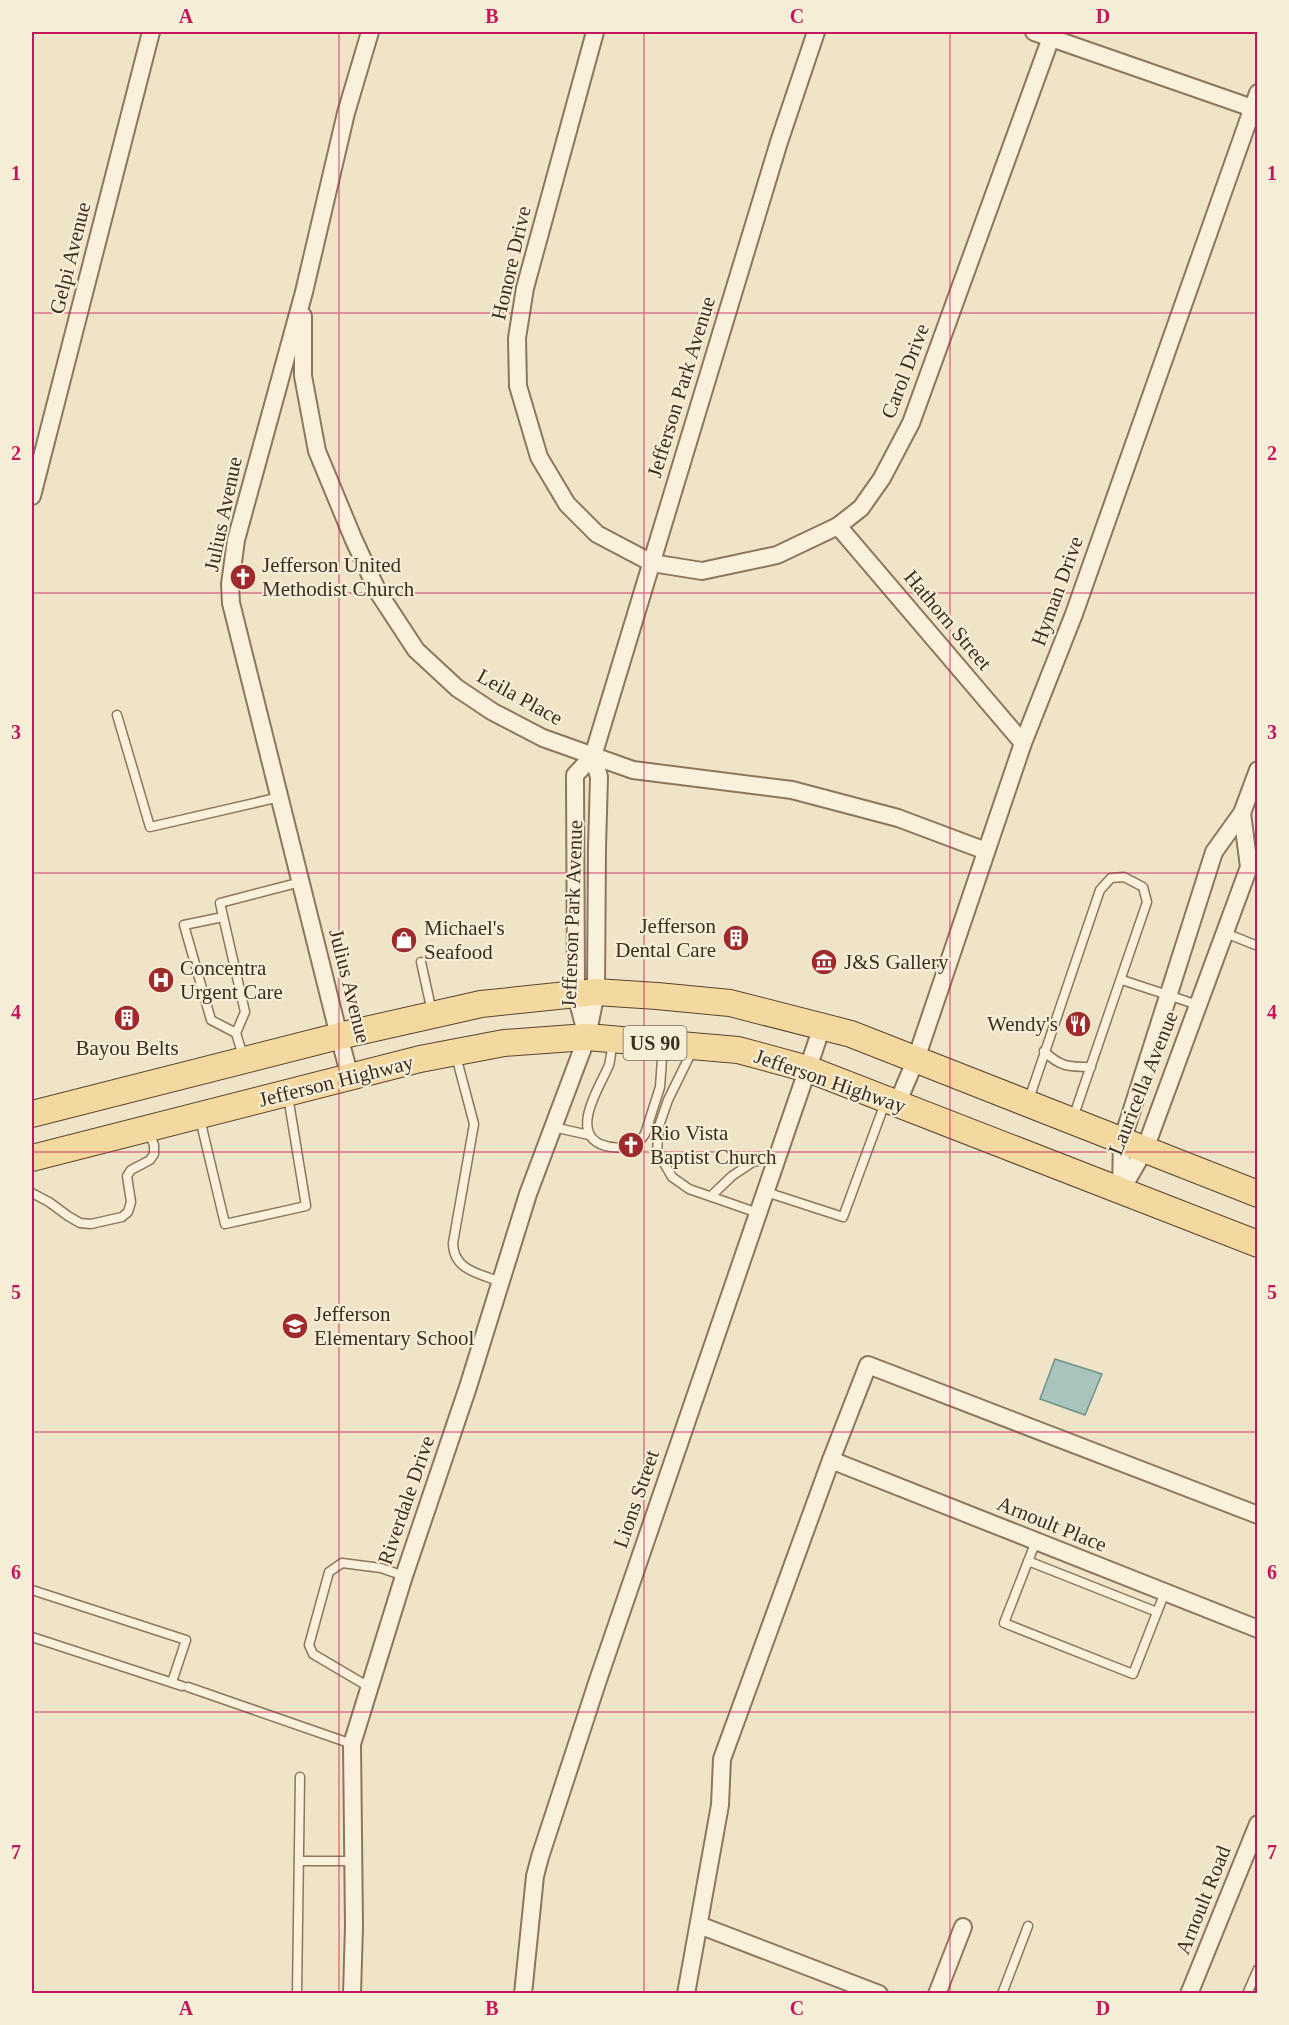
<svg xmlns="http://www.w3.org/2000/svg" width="1289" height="2025" viewBox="0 0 1289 2025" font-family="'Times New Roman',serif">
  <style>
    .water { fill: #a9c4bc; stroke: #6f938a; stroke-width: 1.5 }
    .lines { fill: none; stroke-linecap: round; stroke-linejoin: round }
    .service-casing { stroke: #8d765c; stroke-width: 11 }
    .minor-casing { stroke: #8d765c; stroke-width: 20 }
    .primary-casing { stroke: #5b4430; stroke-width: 28 }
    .service { stroke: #faf1dc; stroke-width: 8 }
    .minor { stroke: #faf1dc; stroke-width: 16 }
    .primary { stroke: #f3d9a0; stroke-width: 26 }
    .grid { fill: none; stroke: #c2185b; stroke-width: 1.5; stroke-opacity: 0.55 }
    .labels { text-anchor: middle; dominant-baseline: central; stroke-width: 4.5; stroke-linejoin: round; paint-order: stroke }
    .shield { fill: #f7eed8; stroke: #756857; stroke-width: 1.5 }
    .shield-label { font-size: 20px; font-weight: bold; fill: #3d2e20 }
    .street-label { font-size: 21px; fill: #3d2e20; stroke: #f7eed8 }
    .poi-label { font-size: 21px; fill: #3d2e20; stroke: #f7eed8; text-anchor: start }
    .neatline { fill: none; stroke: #c2185b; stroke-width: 2 }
    .grid-label { font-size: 20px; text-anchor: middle; font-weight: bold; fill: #c2185b }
  </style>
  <rect width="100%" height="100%" fill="#f0e4c8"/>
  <!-- water -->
  <path class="water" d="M 1055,1359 L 1102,1374 L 1085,1415 L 1040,1399 Z"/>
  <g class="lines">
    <defs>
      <g id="service">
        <path d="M 117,715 L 150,827 L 280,797"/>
        <path d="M 223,917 L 184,925 L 211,1020 L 236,1033"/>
        <path d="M 1225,933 L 1258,946"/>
        <path d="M 421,962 L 432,1012"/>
        <path d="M 1122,980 L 1198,1005"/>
        <path d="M 613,1042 C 611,1050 611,1058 609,1065 C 601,1085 570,1130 600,1144 C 607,1147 615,1148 623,1147 C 633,1146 640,1142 645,1134 L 660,1087 L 663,1045"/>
        <path d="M 693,1049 L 668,1100 L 659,1126 L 657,1151 L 672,1177 L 689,1189 L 758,1213"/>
        <path d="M 1044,1051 C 1060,1067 1069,1067 1091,1067"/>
        <path d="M 243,1056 L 236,1033 L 245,1012 L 220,903 L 301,882"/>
        <path d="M 456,1056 L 474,1124 L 453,1243 C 453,1270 480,1274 501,1282"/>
        <path d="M 1028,1102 L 1100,890 L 1111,878 L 1124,877 L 1143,887 L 1147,902 L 1073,1118"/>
        <path d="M 200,1119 L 225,1224 L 306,1206 L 288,1096"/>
        <path d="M 553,1127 L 589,1135"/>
        <path d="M 766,1192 L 843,1217 L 885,1103"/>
        <path d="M 32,1193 L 49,1202 L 68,1216 L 80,1223 L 91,1224 L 122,1217 L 128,1212 L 131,1202 L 127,1176 L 131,1170 L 150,1160 L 154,1154 L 154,1145 L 149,1132"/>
        <path d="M 711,1196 L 732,1176 L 753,1162 L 778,1156"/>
        <path d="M 1036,1541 L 1004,1623 L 1133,1674 L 1165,1592"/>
        <path d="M 1028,1561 L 1157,1612"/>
        <path d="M 32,1590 L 186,1640 L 172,1682"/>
        <path d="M 32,1637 L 182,1686"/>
        <path d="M 188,1687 L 352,1744"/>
        <path d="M 369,1687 L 313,1654 L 309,1645 L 329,1572 L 342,1563 L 381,1568 L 404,1576"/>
        <path d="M 299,1861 L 353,1861"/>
        <path d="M 297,1994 L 300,1777"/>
        <path d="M 1002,1994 L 1028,1926"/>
        <path d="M 1247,1994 L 1258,1969"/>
      </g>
      <g id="minor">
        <path d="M 595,32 L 525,288 L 517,338 L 518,386 L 539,457 L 567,504 L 597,534 L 652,563 L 702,571 L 777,555 L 838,526 L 861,508 L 882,478 L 911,423 L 1053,32"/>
        <path d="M 1034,32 L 1258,110"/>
        <path d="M 303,316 L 303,376 L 317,451 L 353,538 L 378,592 L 416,650 L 457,688 L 493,712 L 543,738 L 633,770 L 792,790 L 898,818 L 986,851"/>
        <path d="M 32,496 L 151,32"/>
        <path d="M 838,526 L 1023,743"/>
        <path d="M 586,1033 L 576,994 L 575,775 L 593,756 L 779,142 L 816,32"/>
        <path d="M 350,1077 L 339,1036 L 231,603 L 230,584 L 236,540 L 304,292 L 346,113 L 370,32"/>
        <path d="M 897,1104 L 916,1059 L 1023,743 L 1074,614 L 1258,93"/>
        <path d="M 1122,1189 L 1145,1149 L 1249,867 L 1242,813"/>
        <path d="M 1121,1191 L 1122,1141 L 1214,852 L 1242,813 L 1258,770"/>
        <path d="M 831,1460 L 1258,1629"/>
        <path d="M 699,1925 L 879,1994"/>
        <path d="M 352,1994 L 354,1926 L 352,1744 L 404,1576 L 468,1387 L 528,1194 L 587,1037 L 596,992 L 597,848 L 599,777 L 593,756"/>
        <path d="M 523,1994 L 535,1876 L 540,1857 L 598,1680 L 822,1027"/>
        <path d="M 686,1994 L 720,1805 L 722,1759 L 831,1460 L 868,1365 L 1258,1515"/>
        <path d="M 937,1994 L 963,1927"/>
        <path d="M 1189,1994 L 1258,1824"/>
      </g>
      <g id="primary">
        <path d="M 32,1114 L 339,1036 L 481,1004 L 596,992 L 657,996 L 730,1003 L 851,1034 L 1258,1194"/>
        <path d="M 32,1158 L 420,1059 L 504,1043 L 587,1037 L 738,1050 L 808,1069 L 1258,1244"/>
      </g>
    </defs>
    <!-- service casing -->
    <use href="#service" class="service-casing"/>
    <!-- minor casing -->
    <use href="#minor" class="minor-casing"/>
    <!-- primary casing -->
    <use href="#primary" class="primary-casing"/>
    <!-- service -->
    <use href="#service" class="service"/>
    <!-- minor -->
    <use href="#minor" class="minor"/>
    <!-- primary -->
    <use href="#primary" class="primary"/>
  </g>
  <!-- grid -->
  <path class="grid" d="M 339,32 L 339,1994M 644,32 L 644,1994M 950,32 L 950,1994M 32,313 L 1258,313M 32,593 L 1258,593M 32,873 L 1258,873M 32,1152 L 1258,1152M 32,1432 L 1258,1432M 32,1712 L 1258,1712"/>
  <!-- icons -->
  <defs>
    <symbol id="church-disc" viewBox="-11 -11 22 22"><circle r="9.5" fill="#9e2a2b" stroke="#f7eed8"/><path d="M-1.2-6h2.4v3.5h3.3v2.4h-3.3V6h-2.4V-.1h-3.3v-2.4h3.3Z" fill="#fff"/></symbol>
    <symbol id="building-disc" viewBox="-11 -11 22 22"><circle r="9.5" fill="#9e2a2b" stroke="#f7eed8"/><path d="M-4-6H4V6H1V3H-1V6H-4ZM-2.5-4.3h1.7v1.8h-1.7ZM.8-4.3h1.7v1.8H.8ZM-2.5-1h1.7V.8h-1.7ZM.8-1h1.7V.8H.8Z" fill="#fff"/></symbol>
    <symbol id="shop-disc" viewBox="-11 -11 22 22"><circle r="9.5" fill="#9e2a2b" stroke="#f7eed8"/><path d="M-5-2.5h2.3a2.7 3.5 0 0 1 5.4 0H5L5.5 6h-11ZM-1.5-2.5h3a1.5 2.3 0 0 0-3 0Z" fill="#fff"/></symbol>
    <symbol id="museum-disc" viewBox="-11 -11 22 22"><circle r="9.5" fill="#9e2a2b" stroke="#f7eed8"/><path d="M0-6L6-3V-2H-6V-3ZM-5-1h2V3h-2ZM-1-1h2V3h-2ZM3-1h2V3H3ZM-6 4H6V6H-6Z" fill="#fff"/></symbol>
    <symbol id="hospital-disc" viewBox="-11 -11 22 22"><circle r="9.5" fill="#9e2a2b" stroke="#f7eed8"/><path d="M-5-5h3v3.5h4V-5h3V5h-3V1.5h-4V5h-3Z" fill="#fff"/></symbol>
    <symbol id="restaurant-disc" viewBox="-11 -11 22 22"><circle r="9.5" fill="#9e2a2b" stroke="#f7eed8"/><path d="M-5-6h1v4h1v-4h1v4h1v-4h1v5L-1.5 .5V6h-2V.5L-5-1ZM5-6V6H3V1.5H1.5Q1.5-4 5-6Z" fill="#fff"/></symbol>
    <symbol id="school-disc" viewBox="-11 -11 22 22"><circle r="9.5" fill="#9e2a2b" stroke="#f7eed8"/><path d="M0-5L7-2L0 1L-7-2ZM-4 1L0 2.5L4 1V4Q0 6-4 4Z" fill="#fff"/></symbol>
  </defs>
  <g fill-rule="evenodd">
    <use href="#church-disc" x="228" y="562" width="30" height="30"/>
    <use href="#building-disc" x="721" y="923" width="30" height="30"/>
    <use href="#shop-disc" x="389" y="925" width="30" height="30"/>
    <use href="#museum-disc" x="809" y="947" width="30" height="30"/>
    <use href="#hospital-disc" x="146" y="965" width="30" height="30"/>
    <use href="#building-disc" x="112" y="1003" width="30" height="30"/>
    <use href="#restaurant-disc" x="1063" y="1009" width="30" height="30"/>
    <use href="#church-disc" x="616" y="1130" width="30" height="30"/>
    <use href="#school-disc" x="280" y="1311" width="30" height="30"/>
  </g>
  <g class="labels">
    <!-- shield labels -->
    <rect class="shield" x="623.5" y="1026" width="63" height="34" rx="4.5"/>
    <g class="shield-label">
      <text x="655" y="1043">US 90</text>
    </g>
    <!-- street labels -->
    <g class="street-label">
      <text transform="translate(70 258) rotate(-76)">Gelpi Avenue</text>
      <text transform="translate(511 263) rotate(-77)">Honore Drive</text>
      <text transform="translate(905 371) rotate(-69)">Carol Drive</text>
      <text transform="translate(681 387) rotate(-73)">Jefferson Park Avenue</text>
      <text transform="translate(223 514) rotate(-78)">Julius Avenue</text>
      <text transform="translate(1057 591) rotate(-70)">Hyman Drive</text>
      <text transform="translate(948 620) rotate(50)">Hathorn Street</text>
      <text transform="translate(520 697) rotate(29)">Leila Place</text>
      <text transform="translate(572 914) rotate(-88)">Jefferson Park Avenue</text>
      <text transform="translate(350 986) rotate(76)">Julius Avenue</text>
      <text transform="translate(336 1081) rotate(-14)">Jefferson Highway</text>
      <text transform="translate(830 1081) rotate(19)">Jefferson Highway</text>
      <text transform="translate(1143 1083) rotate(-68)">Lauricella Avenue</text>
      <text transform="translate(636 1499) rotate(-71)">Lions Street</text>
      <text transform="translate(406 1500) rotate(-71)">Riverdale Drive</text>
      <text transform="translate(1052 1524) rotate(22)">Arnoult Place</text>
      <text transform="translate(1203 1900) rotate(-68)">Arnoult Road</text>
    </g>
    <!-- poi labels -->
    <g class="poi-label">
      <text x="262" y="565">Jefferson United<tspan x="262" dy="24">Methodist Church</tspan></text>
      <text x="716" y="926" text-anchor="end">Jefferson<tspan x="716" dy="24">Dental Care</tspan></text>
      <text x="424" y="928">Michael's<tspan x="424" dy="24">Seafood</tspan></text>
      <text x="844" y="962">J&amp;S Gallery</text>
      <text x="180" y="968">Concentra<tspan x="180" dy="24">Urgent Care</tspan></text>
      <text x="1058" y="1024" text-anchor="end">Wendy's</text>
      <text x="127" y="1048" text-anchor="middle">Bayou Belts</text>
      <text x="650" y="1133">Rio Vista<tspan x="650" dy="24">Baptist Church</tspan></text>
      <text x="314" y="1314">Jefferson<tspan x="314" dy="24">Elementary School</tspan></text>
    </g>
  </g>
  <!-- border -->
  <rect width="1289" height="2025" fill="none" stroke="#f7eed8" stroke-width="66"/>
  <rect x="33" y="33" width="1223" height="1959" class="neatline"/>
  <g class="grid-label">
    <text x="186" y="23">A</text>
    <text x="492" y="23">B</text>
    <text x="797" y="23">C</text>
    <text x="1103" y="23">D</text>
    <text x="16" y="180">1</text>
    <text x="1272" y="180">1</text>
    <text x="16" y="460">2</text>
    <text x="1272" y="460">2</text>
    <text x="16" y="739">3</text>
    <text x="1272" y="739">3</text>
    <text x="16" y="1019">4</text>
    <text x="1272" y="1019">4</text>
    <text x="16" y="1299">5</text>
    <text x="1272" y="1299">5</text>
    <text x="16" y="1579">6</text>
    <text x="1272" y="1579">6</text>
    <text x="16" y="1859">7</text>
    <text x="1272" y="1859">7</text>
    <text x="186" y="2015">A</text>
    <text x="492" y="2015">B</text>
    <text x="797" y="2015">C</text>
    <text x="1103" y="2015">D</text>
  </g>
</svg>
